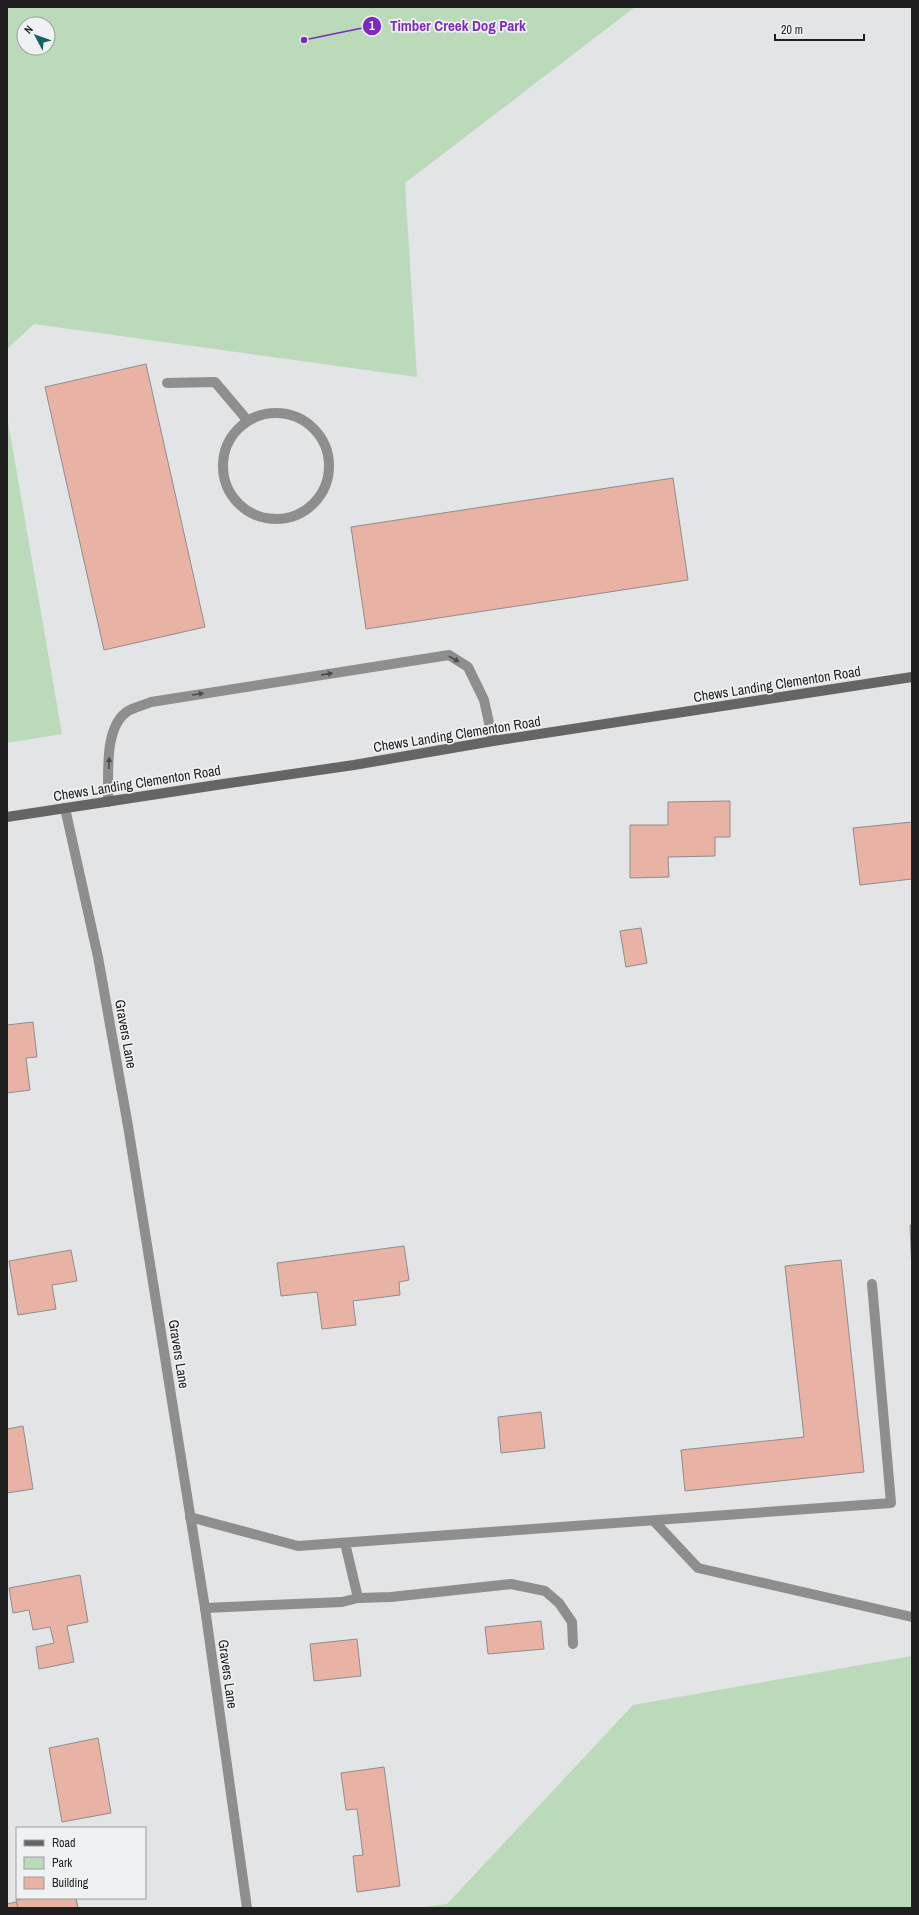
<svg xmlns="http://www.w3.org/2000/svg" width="919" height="1915" viewBox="0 0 919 1915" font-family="'Archivo Narrow',sans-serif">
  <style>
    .green { fill: #bbdab9; fill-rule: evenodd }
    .building { fill: #e8b2a4; stroke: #8f8d8d }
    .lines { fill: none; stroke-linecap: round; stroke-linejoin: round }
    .service { stroke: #8e8e8e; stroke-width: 10 }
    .minor { stroke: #8e8e8e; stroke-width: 10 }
    .secondary { stroke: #666565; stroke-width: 10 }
    .oneway { fill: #4b4b4c }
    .labels { text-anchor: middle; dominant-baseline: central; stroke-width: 3.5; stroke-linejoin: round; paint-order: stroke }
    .street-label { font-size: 14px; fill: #1f1f20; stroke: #f0f1f2 }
    .leader { fill: none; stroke: #7b2cbf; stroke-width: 1.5 }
    .callout-dot { fill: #7b2cbf; stroke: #f0f1f2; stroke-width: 1.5 }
    .mark-label { font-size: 12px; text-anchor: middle; font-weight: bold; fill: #fff }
    .callout-label { font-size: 15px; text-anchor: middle; font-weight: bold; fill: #7b2cbf; stroke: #f0f1f2; stroke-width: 3.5; stroke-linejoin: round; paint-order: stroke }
  </style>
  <rect width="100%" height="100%" fill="#e3e4e5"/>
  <!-- green -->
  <g class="green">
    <path d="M 7,7 L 635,7 L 405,183 L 417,377 L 34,324 L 7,349 ZM 24,24 L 48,24 L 48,48 L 24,48 Z"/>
    <path d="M 7,416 L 62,734 L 7,743 Z"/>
    <path d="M 912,1656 L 912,1908 L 416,1908 L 447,1904 L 633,1705 Z"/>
  </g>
  <!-- building -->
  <g class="building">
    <path d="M 146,364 L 205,627 L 104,650 L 45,387 Z"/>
    <path d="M 673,478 L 688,580 L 366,629 L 351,527 Z"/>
    <path d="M 730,801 L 730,837 L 715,837 L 715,856 L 668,857 L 669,877 L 630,878 L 630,825 L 668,825 L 668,802 Z"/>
    <path d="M 912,822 L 912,879 L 860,885 L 853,828 Z"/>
    <path d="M 641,928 L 647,963 L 626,967 L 620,931 Z"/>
    <path d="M 33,1022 L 37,1057 L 26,1058 L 30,1090 L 7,1093 L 7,1025 Z"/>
    <path d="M 910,1225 L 912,1225 L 912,1272 Z"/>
    <path d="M 404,1246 L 409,1280 L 399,1282 L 400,1295 L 353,1301 L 356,1325 L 322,1329 L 317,1292 L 281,1296 L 277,1263 Z"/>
    <path d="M 71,1250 L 77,1281 L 52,1285 L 56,1309 L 18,1315 L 9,1261 Z"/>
    <path d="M 841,1260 L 864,1472 L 685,1491 L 681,1450 L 804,1437 L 785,1266 Z"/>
    <path d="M 541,1412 L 545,1448 L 501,1453 L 498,1417 Z"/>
    <path d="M 23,1426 L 33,1489 L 7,1493 L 7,1429 Z"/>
    <path d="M 80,1575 L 88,1622 L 67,1626 L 74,1662 L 39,1669 L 36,1647 L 54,1643 L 50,1627 L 33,1630 L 29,1610 L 13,1613 L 9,1588 Z"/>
    <path d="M 541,1621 L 544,1649 L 488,1654 L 485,1627 Z"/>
    <path d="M 357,1639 L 361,1676 L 314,1681 L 310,1644 Z"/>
    <path d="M 98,1738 L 111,1813 L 62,1822 L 49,1748 Z"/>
    <path d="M 384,1767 L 400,1886 L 357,1892 L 353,1856 L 363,1855 L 357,1809 L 346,1810 L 341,1773 Z"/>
    <path d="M 25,1898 L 76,1898 L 78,1908 L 18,1908 L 16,1900 Z"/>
    <path d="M 16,1902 L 18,1908 L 7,1908 L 7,1904 Z"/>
  </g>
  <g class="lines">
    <!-- service -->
    <g class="service">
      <path d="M 167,383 L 215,382 L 248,421"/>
      <circle cx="276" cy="466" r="53"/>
      <path d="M 108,802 C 109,776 103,727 128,711 C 135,707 144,705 151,702 L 449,655 L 468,667 L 484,700 L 493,741"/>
      <path d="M 190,1517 L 298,1546 L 891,1503 L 872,1284"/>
      <path d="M 654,1521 L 698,1568 L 912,1617"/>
      <path d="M 358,1598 L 391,1597 L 511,1584 L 545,1591 L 559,1603 L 572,1622 L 573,1644"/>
      <path d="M 205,1608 L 342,1602 L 358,1598 L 345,1543"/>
    </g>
    <!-- minor -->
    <path class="minor" d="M 65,808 L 98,957 L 128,1126 L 205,1608 L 247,1908"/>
    <!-- secondary -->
    <path class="secondary" d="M 7,817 L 223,784 L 354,765 L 493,741 L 912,677"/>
  </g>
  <!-- one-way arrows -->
  <defs><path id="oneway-solid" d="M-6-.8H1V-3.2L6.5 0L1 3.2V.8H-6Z"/></defs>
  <g class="oneway">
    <use href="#oneway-solid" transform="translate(454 659) rotate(29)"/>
    <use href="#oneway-solid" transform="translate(327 674) rotate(-9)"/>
    <use href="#oneway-solid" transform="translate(198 694) rotate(-9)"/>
    <use href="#oneway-solid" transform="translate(109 763) rotate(-88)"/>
  </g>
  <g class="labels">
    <!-- street labels -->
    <g class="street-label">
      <text transform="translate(777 684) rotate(-9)">Chews Landing Clementon Road</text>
      <text transform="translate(457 734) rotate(-9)">Chews Landing Clementon Road</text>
      <text transform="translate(137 783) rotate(-9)">Chews Landing Clementon Road</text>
      <text transform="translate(126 1034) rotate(80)">Gravers Lane</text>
      <text transform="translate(179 1354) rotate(81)">Gravers Lane</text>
      <text transform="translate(228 1674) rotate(82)">Gravers Lane</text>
    </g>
  </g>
  <!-- callouts -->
  <path class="leader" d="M304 40L372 26"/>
  <g class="callout-dot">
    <circle cx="304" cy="40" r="4"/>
    <circle cx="372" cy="26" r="10"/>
  </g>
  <g class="mark-label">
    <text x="372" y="30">1</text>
  </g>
  <g class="callout-label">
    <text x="458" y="31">Timber Creek Dog Park</text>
  </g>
  <!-- border -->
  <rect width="919" height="1915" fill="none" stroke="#1f1f20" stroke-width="16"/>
  <!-- legend -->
  <rect x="16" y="1827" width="130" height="72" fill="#f0f1f2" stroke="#9c9d9e"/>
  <rect x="24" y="1840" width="20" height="6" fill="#666565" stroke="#9c9d9e"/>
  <text x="52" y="1847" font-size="12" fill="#1f1f20">Road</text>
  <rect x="24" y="1857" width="20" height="12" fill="#bbdab9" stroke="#9c9d9e"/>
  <text x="52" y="1867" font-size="12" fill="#1f1f20">Park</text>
  <rect x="24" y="1877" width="20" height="12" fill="#e8b2a4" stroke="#9c9d9e"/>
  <text x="52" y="1887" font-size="12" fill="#1f1f20">Building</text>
  <!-- north arrow -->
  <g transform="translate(36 36) rotate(311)"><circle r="19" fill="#f0f1f2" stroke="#9c9d9e"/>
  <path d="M0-3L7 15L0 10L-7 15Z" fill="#16635e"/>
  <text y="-6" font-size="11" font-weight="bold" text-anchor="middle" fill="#1f1f20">N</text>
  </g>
  <!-- scale -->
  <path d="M775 34v6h89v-6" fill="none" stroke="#1f1f20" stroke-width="2"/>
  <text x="781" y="34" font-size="12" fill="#1f1f20" stroke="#f0f1f2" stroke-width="3" paint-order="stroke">20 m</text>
</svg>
